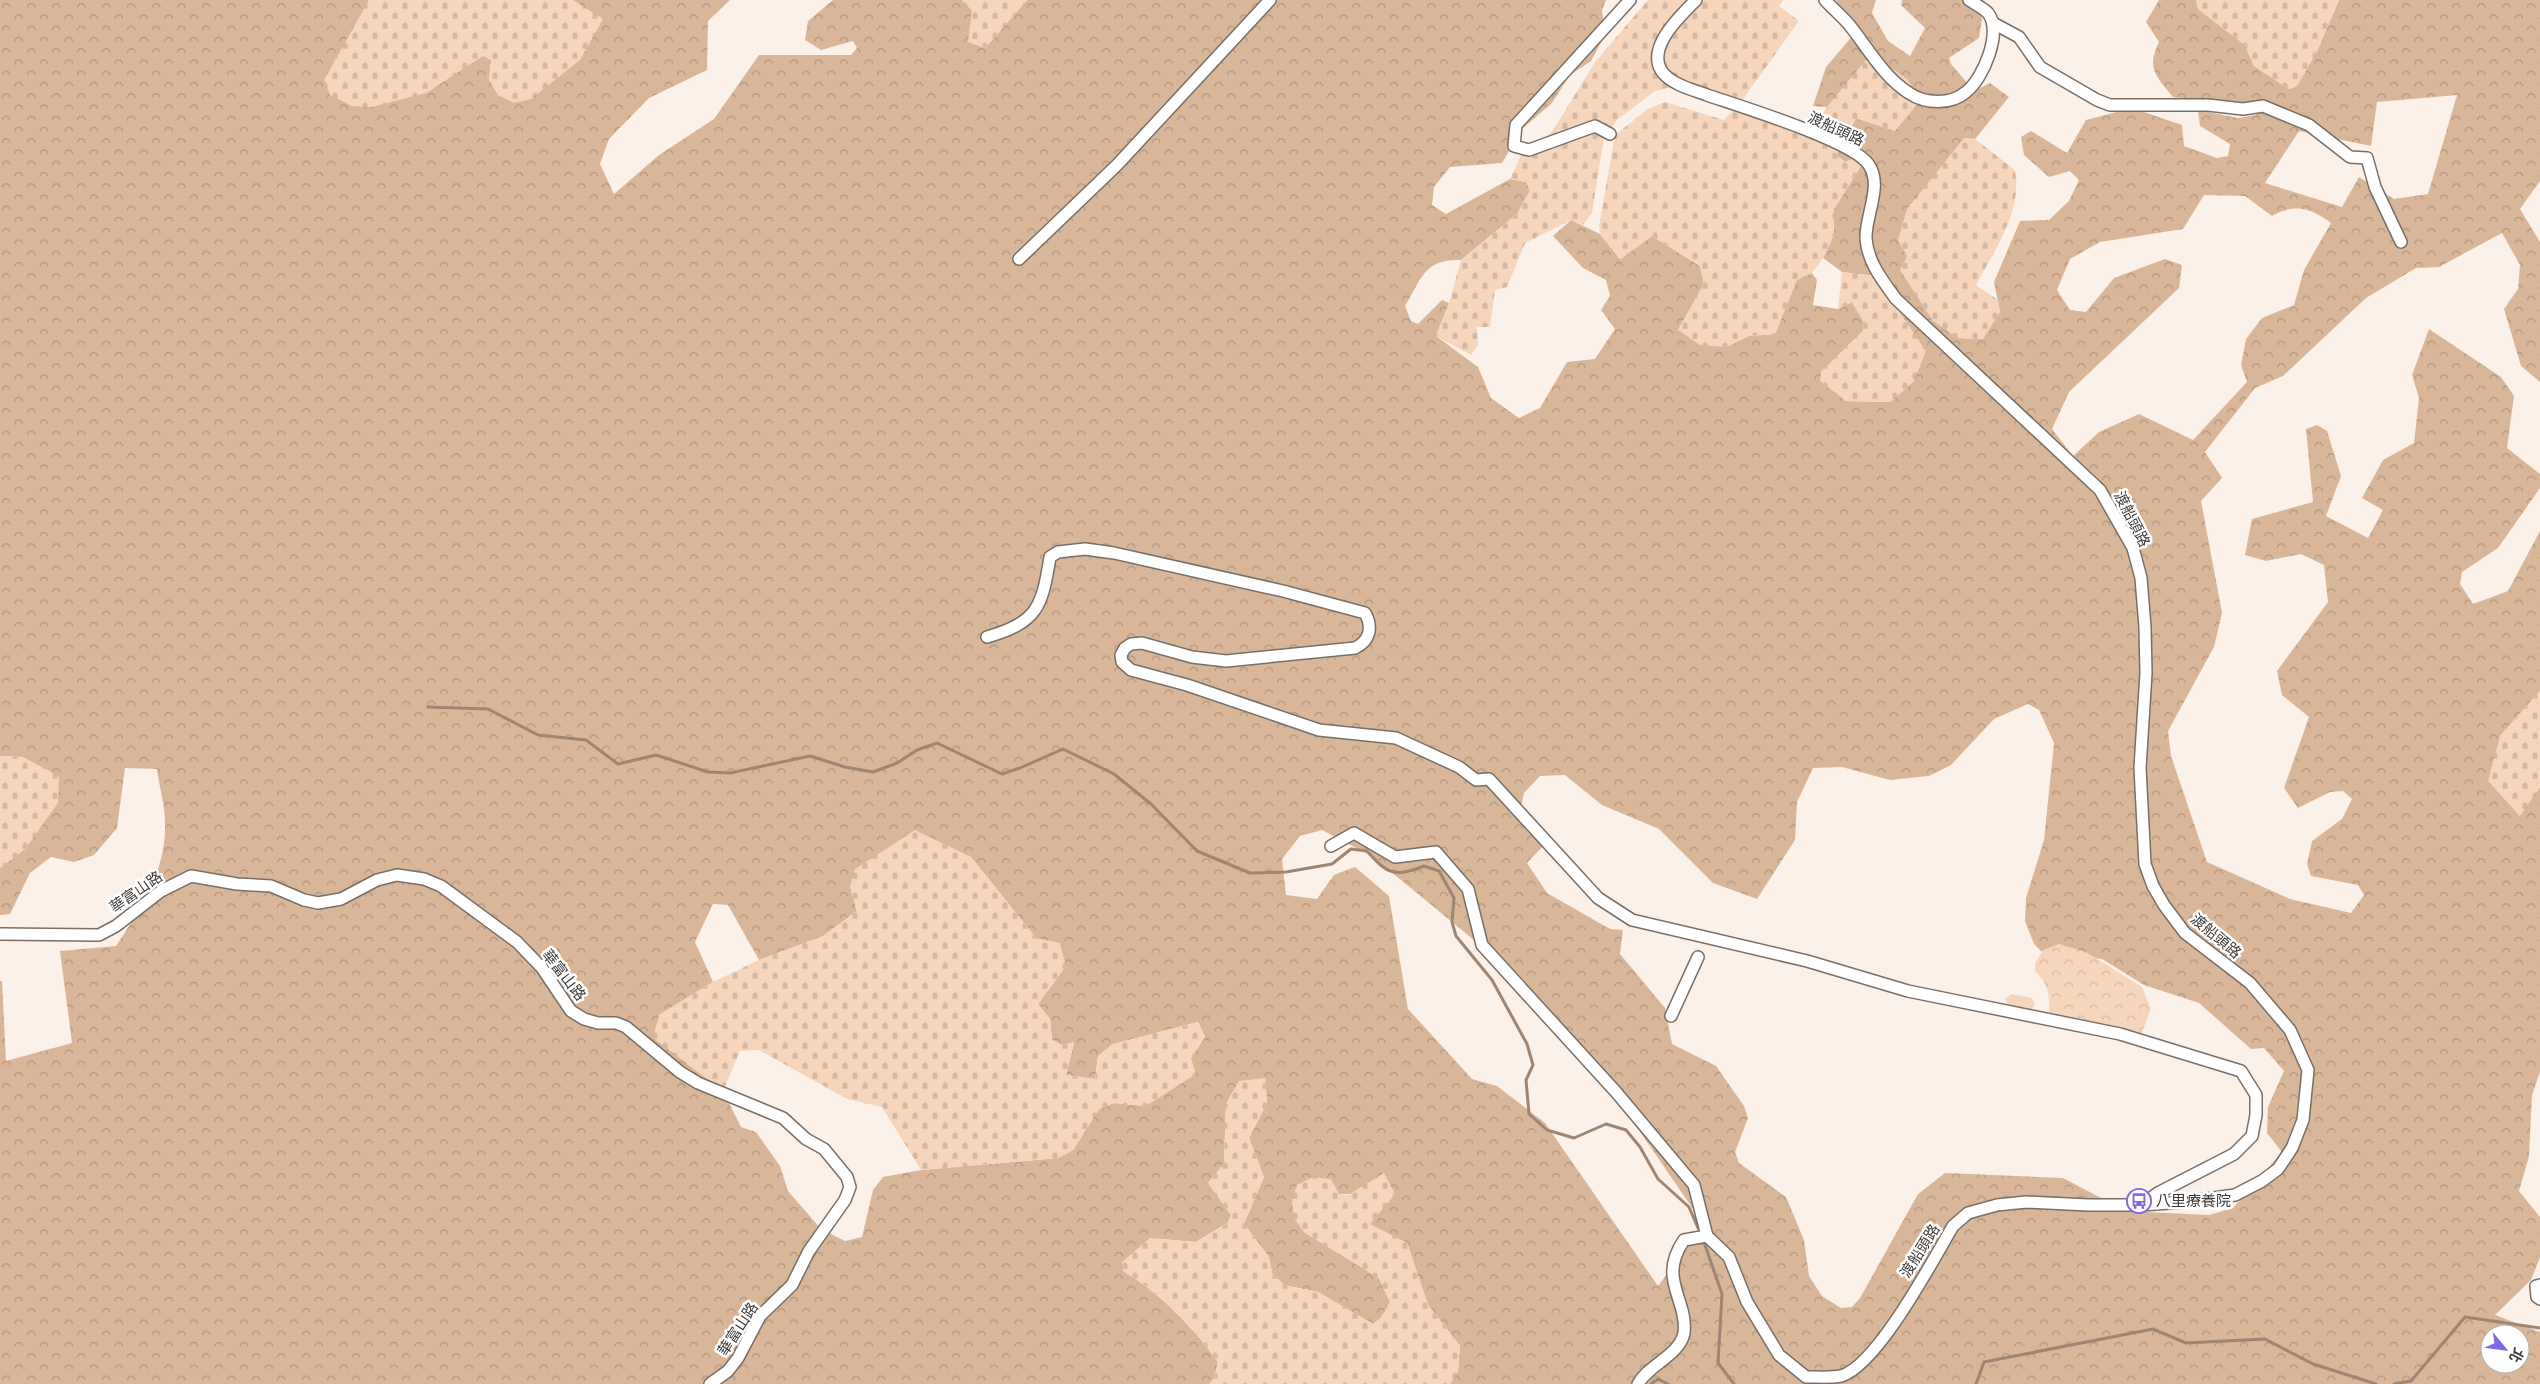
<svg xmlns="http://www.w3.org/2000/svg" width="2540" height="1384" viewBox="0 0 2540 1384" font-family="'Fira Sans','Noto Sans TC',sans-serif">
  <style>
    .green { fill: #f6d5bb }
    .forest { fill: url(#forest-crowns); fill-rule: evenodd }
    .cemetery { fill: url(#cemetery-stones) }
    .park { fill: url(#park-crowns) }
    .lines { fill: none; stroke-linecap: round; stroke-linejoin: round }
    .stream { stroke: #a08671; stroke-width: 3 }
    .minor-casing { stroke: #776f68; stroke-width: 14 }
    .minor { stroke: #fff; stroke-width: 11 }
    .labels { text-anchor: middle; dominant-baseline: central; stroke-width: 5; stroke-linejoin: round; paint-order: stroke }
    .street-label { font-size: 15px; fill: #3e3b38; stroke: #fff }
    .poi-label { font-size: 15px; fill: #3e3b38; stroke: #fff; text-anchor: start }
  </style>
  <defs>
    <pattern id="forest-crowns" width="20" height="18" patternUnits="userSpaceOnUse" patternTransform="scale(1.25)"><rect width="20" height="18" fill="#dab698"/><path d="M2 6a3 3 0 1 1 6 0M12 15a3 3 0 1 1 6 0" fill="none" stroke="#b2957d"/></pattern>
    <pattern id="cemetery-stones" width="16" height="16" patternUnits="userSpaceOnUse" patternTransform="scale(1.25)"><rect width="16" height="16" fill="#f6d5bb"/><path d="M2 7V4a2 2 0 0 1 4 0v3zM10 15v-3a2 2 0 0 1 4 0v3z" fill="#d4b8a2"/></pattern>
    <pattern id="park-crowns" width="20" height="18" patternUnits="userSpaceOnUse" patternTransform="scale(1.25)"><rect width="20" height="18" fill="#f6d5bb"/><path d="M2 6a3 3 0 1 1 6 0M12 15a3 3 0 1 1 6 0" fill="none" stroke="#d4b8a2"/></pattern>
  </defs>
  <rect width="100%" height="100%" fill="#fbf1e9"/>
  <!-- green -->
  <path class="green" d="M 2011,994 L 2032,998 L 2035,1004 L 2031,1010 L 2009,1006 L 2005,999 Z"/>
  <!-- forest -->
  <path class="forest" d="M 0,0 L 369,0 L 365,10 L 426,93 L 483,55 L 491,60 L 489,80 L 573,0 L 730,0 L 708,21 L 707,70 L 649,98 L 609,139 L 600,164 L 614,194 L 659,155 L 714,119 L 759,55 L 851,55 L 857,48 L 853,41 L 821,50 L 805,40 L 808,21 L 833,0 L 962,0 L 972,10 L 969,42 L 985,48 L 1027,0 L 1606,0 L 1602,10 L 1605,35 L 1591,61 L 1570,75 L 1552,103 L 1523,128 L 1502,163 L 1450,167 L 1434,187 L 1432,205 L 1446,214 L 1510,179 L 1526,182 L 1530,191 L 1517,214 L 1461,260 C 1424,259 1422,278 1405,306 L 1411,321 L 1418,324 L 1442,300 L 1449,303 L 1436,336 L 1478,367 L 1491,398 L 1519,418 L 1540,408 L 1567,362 L 1595,359 L 1615,329 L 1601,310 L 1610,296 L 1606,280 L 1583,268 L 1553,236 L 1571,220 L 1600,234 L 1620,259 L 1652,236 L 1700,266 L 1704,284 L 1678,330 L 1726,347 L 1749,336 L 1775,334 L 1797,279 L 1812,273 L 1817,280 L 1813,305 L 1838,309 L 1852,302 L 1864,322 L 1863,331 L 1821,372 L 1846,401 L 1890,402 L 1914,381 L 1875,276 L 1842,272 L 1823,258 L 1834,235 L 1834,209 L 1864,161 L 1845,162 L 1836,155 L 1856,118 L 1895,131 L 1871,55 L 1827,107 L 1813,106 L 1826,67 L 1855,33 L 1836,0 L 1876,0 L 1872,13 L 1888,41 L 1910,56 L 1925,28 L 1901,5 L 1902,0 L 1974,0 L 1982,19 L 1979,38 L 1949,58 L 1951,64 L 1974,91 L 1990,83 L 2009,97 L 1975,139 L 1964,138 L 1958,338 L 1982,339 L 2000,312 L 1994,282 L 2020,221 L 2049,220 L 2069,201 L 2079,180 L 2070,171 L 2049,177 L 2024,155 L 2021,137 L 2031,131 L 2067,153 L 2086,120 L 2132,108 L 2182,125 L 2184,146 L 2217,158 L 2228,156 L 2230,144 L 2200,126 L 2198,110 L 2238,118 L 2256,115 L 2256,107 L 2173,97 C 2156,76 2146,69 2159,42 L 2146,22 L 2159,0 L 2196,0 L 2198,9 L 2245,45 L 2254,66 L 2289,89 L 2297,86 L 2318,49 L 2339,0 L 2540,0 L 2540,181 L 2520,209 L 2540,242 L 2540,382 L 2521,366 L 2504,309 L 2518,289 L 2520,265 L 2502,233 L 2439,267 L 2416,268 L 2366,298 L 2283,376 L 2255,388 L 2205,452 L 2222,478 L 2201,501 L 2222,613 L 2214,647 L 2168,731 L 2171,756 L 2207,862 L 2290,899 L 2351,913 L 2364,895 L 2358,885 L 2311,876 L 2307,864 L 2312,841 L 2342,819 L 2352,799 L 2343,791 L 2330,792 L 2298,808 L 2284,788 L 2309,717 L 2282,695 L 2277,671 L 2328,602 L 2324,565 L 2301,554 L 2266,561 L 2245,555 L 2252,519 L 2313,502 L 2306,429 L 2317,425 L 2327,431 L 2341,476 L 2326,516 L 2368,538 L 2383,510 L 2362,498 L 2383,460 L 2414,443 L 2419,398 L 2412,375 L 2429,329 L 2501,377 L 2514,396 L 2507,448 L 2540,474 L 2540,488 L 2498,548 L 2462,572 L 2460,584 L 2473,604 L 2508,591 L 2540,531 L 2540,691 L 2500,736 L 2519,816 L 2540,787 L 2540,1072 L 2532,1095 L 2529,1156 L 2519,1191 L 2540,1217 L 2540,1257 L 2531,1280 L 2495,1315 L 2540,1332 L 2540,1384 L 1450,1384 L 1458,1371 L 1460,1346 L 1428,1305 L 1407,1243 L 1369,1224 L 1395,1194 L 1339,1194 L 1304,1232 L 1379,1278 L 1390,1302 L 1381,1318 L 1373,1324 L 1318,1292 L 1284,1285 L 1272,1273 L 1269,1257 L 1244,1224 L 1264,1177 L 1249,1138 L 1267,1103 L 1265,1078 L 1226,1103 L 1224,1164 L 1208,1183 L 1231,1215 L 1227,1223 L 1196,1242 L 1150,1238 L 1123,1271 C 1160,1293 1193,1327 1218,1362 L 1214,1379 L 1209,1384 L 0,1384 L 0,981 L 2,981 L 6,1061 L 72,1043 L 60,951 L 116,946 C 141,909 167,869 165,822 C 165,805 159,786 157,769 L 125,768 L 117,828 L 94,855 L 74,862 L 51,857 L 30,873 L 10,914 L 0,915 L 0,868 L 26,848 L 23,757 L 0,756 ZM 2457,95 L 2428,194 L 2394,199 L 2359,177 L 2342,207 L 2265,183 L 2299,131 L 2371,146 L 2377,102 ZM 2204,195 L 2245,196 L 2272,216 C 2295,203 2311,208 2331,223 L 2304,270 L 2294,305 L 2262,318 L 2246,339 L 2241,365 L 2247,382 L 2193,440 L 2139,414 L 2099,432 L 2073,456 L 2052,429 L 2069,392 L 2179,288 L 2182,265 L 2165,259 L 2114,278 L 2086,312 L 2070,310 L 2057,290 L 2070,259 L 2100,242 L 2183,229 ZM 2028,704 L 2039,710 L 2054,743 L 2044,840 L 2026,898 L 2025,921 L 2034,944 L 2042,952 L 2102,959 L 2144,985 L 2199,1003 L 2251,1049 L 2264,1048 L 2284,1071 L 2268,1107 L 2267,1133 L 2282,1152 L 2233,1208 L 2209,1215 L 2126,1211 L 2063,1178 L 1945,1173 L 1918,1194 L 1860,1298 L 1852,1307 L 1841,1308 L 1822,1296 L 1809,1276 L 1804,1240 L 1786,1197 L 1739,1163 L 1735,1152 L 1748,1118 L 1744,1106 L 1716,1066 L 1672,1044 L 1665,1008 L 1620,954 L 1623,930 L 1610,929 L 1547,893 L 1527,863 L 1544,845 L 1545,831 L 1521,806 L 1524,793 L 1540,776 L 1565,775 L 1602,805 L 1659,829 L 1713,883 L 1757,899 L 1795,840 L 1797,802 L 1813,768 L 1842,767 L 1890,780 L 1929,776 L 1951,765 L 1994,719 ZM 1322,830 L 1373,857 L 1491,954 L 1614,1094 L 1704,1225 L 1658,1286 L 1545,1123 L 1497,1086 L 1472,1079 L 1408,1009 L 1389,896 L 1355,867 L 1334,875 L 1317,899 L 1286,895 L 1282,859 L 1300,836 ZM 971,857 L 1036,938 L 1066,966 L 1038,1004 L 1050,1019 L 1052,1040 L 1062,1045 L 1074,1043 L 1066,1075 L 1095,1079 L 1098,1056 L 1113,1044 L 1198,1022 L 1205,1037 L 1191,1058 L 1146,1106 L 1114,1103 L 1099,1109 L 1073,1150 L 1058,1158 L 921,1170 L 883,1177 L 873,1190 L 862,1237 L 845,1241 L 821,1229 L 788,1191 L 780,1166 L 756,1132 L 741,1127 L 723,1091 L 659,1015 L 713,982 L 695,942 L 713,904 L 728,905 L 759,960 L 823,936 L 857,911 L 850,886 ZM 2490,1334 L 2520,1334 L 2520,1364 L 2490,1364 Z"/>
  <!-- cemetery -->
  <g class="cemetery">
    <path d="M 369,0 L 573,0 L 603,19 L 580,60 L 531,99 L 514,103 L 498,95 L 489,80 L 491,60 L 483,56 L 426,93 L 372,107 L 352,106 L 330,95 L 324,80 Z"/>
    <path d="M 962,0 L 1027,0 L 985,48 L 968,42 L 972,10 Z"/>
    <path d="M 1648,0 L 1783,0 L 1779,6 L 1799,21 L 1743,99 L 1684,84 L 1655,91 L 1617,120 L 1604,137 L 1592,213 L 1583,225 L 1571,220 L 1525,243 L 1507,287 L 1495,290 L 1490,327 L 1477,327 L 1478,345 L 1471,355 L 1436,336 L 1449,303 L 1461,260 L 1517,214 L 1530,191 L 1526,182 L 1510,179 L 1522,153 L 1552,132 L 1595,62 Z"/>
    <path d="M 2196,0 L 2339,0 L 2318,49 L 2297,86 L 2289,89 L 2254,66 L 2245,45 L 2198,9 Z"/>
    <path d="M 1871,54 L 1907,79 L 1921,100 L 1895,131 L 1856,118 L 1840,139 L 1815,126 L 1827,107 Z"/>
    <path d="M 1665,102 L 1724,120 L 1734,109 L 1838,147 L 1836,155 L 1845,162 L 1858,156 L 1864,161 L 1834,209 L 1834,235 L 1823,258 L 1812,273 L 1797,280 L 1775,334 L 1749,336 L 1726,347 L 1700,345 L 1678,330 L 1704,284 L 1700,266 L 1652,236 L 1621,259 L 1600,234 L 1599,226 L 1615,135 L 1648,109 Z"/>
    <path d="M 1964,138 L 1975,139 L 2015,170 C 2023,211 1994,251 1976,285 L 1998,300 L 2000,312 L 1983,339 L 1958,338 L 1933,321 L 1900,270 L 1907,256 L 1898,240 L 1907,209 Z"/>
    <path d="M 1842,272 L 1875,276 L 1926,351 L 1914,381 L 1890,402 L 1846,401 L 1820,381 L 1821,372 L 1863,331 L 1864,322 L 1852,302 L 1838,309 Z"/>
    <path d="M 2540,691 L 2540,787 L 2520,816 L 2488,781 L 2500,736 Z"/>
    <path d="M 0,756 L 23,757 L 59,776 L 58,803 L 26,848 L 0,868 Z"/>
    <path d="M 915,830 L 971,857 L 1036,938 L 1060,943 L 1066,966 L 1038,1004 L 1050,1019 L 1052,1040 L 1062,1045 L 1074,1042 L 1066,1075 L 1095,1079 L 1098,1056 L 1113,1044 L 1198,1022 L 1205,1037 L 1191,1058 L 1196,1074 L 1146,1106 L 1114,1103 L 1099,1109 L 1073,1150 L 1058,1158 L 921,1170 L 882,1107 L 847,1099 L 759,1050 L 740,1051 L 723,1091 L 653,1038 L 659,1015 L 713,982 L 759,960 L 823,936 L 857,911 L 850,886 L 855,869 Z"/>
    <path d="M 1265,1078 L 1267,1103 L 1249,1138 L 1264,1177 L 1244,1224 L 1269,1257 L 1272,1273 L 1284,1285 L 1318,1292 L 1373,1324 L 1381,1318 L 1390,1302 L 1379,1278 L 1304,1232 L 1294,1218 L 1292,1201 L 1297,1185 L 1313,1177 L 1331,1179 L 1339,1194 L 1348,1195 L 1384,1173 L 1395,1194 L 1370,1224 L 1407,1243 L 1428,1305 L 1460,1346 L 1458,1371 L 1450,1384 L 1209,1384 L 1214,1379 L 1218,1362 C 1194,1327 1160,1292 1123,1271 L 1122,1262 L 1150,1238 L 1196,1242 L 1227,1223 L 1231,1215 L 1208,1183 L 1224,1164 L 1226,1103 L 1239,1081 Z"/>
  </g>
  <!-- park -->
  <path class="park" d="M 2059,944 L 2086,952 L 2142,987 L 2151,1009 L 2141,1035 L 2049,1012 C 2050,994 2048,984 2035,971 L 2035,964 L 2043,950 Z"/>
  <g class="lines">
    <!-- stream -->
    <g class="stream">
      <path d="M 428,707 L 488,709 L 538,735 L 586,740 L 618,764 L 656,755 L 708,772 L 730,773 L 810,756 L 845,767 L 873,772 L 897,763 L 917,750 L 937,743 L 1002,774 L 1020,768 L 1063,749 L 1114,774 L 1151,804 L 1197,851 L 1250,873 L 1286,872 L 1332,864 L 1351,849 L 1367,851 C 1387,874 1395,878 1424,866 L 1439,871 L 1454,898 L 1452,922 L 1456,936 L 1492,980 L 1527,1044 L 1533,1065 L 1526,1080 L 1529,1114 L 1547,1130 L 1574,1138 L 1606,1124 L 1626,1130 L 1640,1147 L 1658,1179 L 1689,1207 L 1698,1228"/>
      <path d="M 1705,1245 L 1722,1294 L 1718,1363 L 1734,1384"/>
      <path d="M 1651,1384 L 1658,1379 L 1668,1384"/>
      <path d="M 1976,1384 L 1984,1362 L 2153,1329 L 2186,1343 L 2265,1339 L 2313,1364 L 2376,1384"/>
      <path d="M 2394,1384 L 2411,1381 L 2465,1317 L 2540,1328"/>
    </g>
    <defs>
      <g id="minor">
        <path d="M 1825,0 C 1833,9 1844,18 1851,27 C 1869,50 1884,77 1909,93 C 1925,104 1951,105 1966,92 C 1983,79 2003,32 1988,13 C 1983,8 1975,4 1969,0"/>
        <path d="M 1993,23 L 2019,37 L 2040,67 L 2097,100 L 2110,105 L 2208,105 L 2243,109 L 2263,106 L 2309,125 L 2350,157 L 2367,158 L 2375,187 L 2401,242"/>
        <path d="M 1610,134 L 1595,126 L 1529,150 L 1514,146 L 1516,125 L 1630,0"/>
        <path d="M 1019,259 L 1117,165 L 1270,0"/>
        <path d="M 987,637 C 1038,622 1042,607 1050,557 L 1058,552 L 1085,549 L 1114,553 L 1283,591 L 1365,613 C 1373,627 1370,641 1355,648 L 1226,661 L 1192,657 L 1142,643 L 1131,644 L 1125,648 L 1121,655 L 1122,662 L 1131,670 L 1187,685 L 1319,730 L 1396,738 L 1459,767 L 1476,780 L 1489,779 L 1598,898 L 1632,920 L 1807,961 L 1908,991 L 2120,1034 L 2241,1071 L 2256,1095 L 2256,1115 L 2252,1136 L 2234,1154 L 2158,1193 L 2143,1204"/>
        <path d="M 1331,846 L 1354,833 L 1395,857 L 1436,852 L 1468,889 L 1482,945 L 1616,1092 L 1694,1185 L 1707,1236"/>
        <path d="M 0,934 L 99,935 L 116,926 L 161,891 L 191,876 L 237,884 L 271,886 L 304,900 L 318,903 L 341,899 L 377,880 L 397,875 L 424,879 L 441,886 L 517,942 L 542,968 L 571,1011 L 584,1019 L 598,1023 L 616,1023 L 626,1027 L 680,1072 L 698,1083 L 783,1118 L 806,1139 L 824,1149 L 847,1177 L 850,1187 L 845,1200 L 809,1251 L 792,1285 L 760,1316 L 738,1358 L 728,1371 L 710,1384"/>
        <path d="M 1671,1016 L 1698,957"/>
        <path d="M 2540,1285 L 2536,1286 L 2537,1297 L 2540,1299"/>
        <path d="M 1638,1384 C 1648,1365 1680,1355 1684,1333 C 1688,1299 1657,1279 1684,1240 L 1707,1236 L 1729,1257 L 1747,1302 L 1779,1355 L 1806,1377 C 1817,1377 1830,1378 1841,1376 C 1877,1366 1933,1260 1953,1226 L 1968,1213 L 1997,1205 L 2026,1202 L 2088,1205 L 2141,1205 L 2185,1202 L 2235,1195 L 2262,1181 L 2278,1169 L 2292,1148 L 2303,1120 L 2308,1070 L 2290,1030 L 2250,983 L 2185,933 L 2164,905 L 2153,886 L 2145,864 L 2140,768 L 2146,673 L 2145,627 L 2141,578 L 2133,548 L 2100,490 L 1896,299 C 1883,281 1868,263 1866,239 C 1865,216 1883,186 1869,165 C 1854,141 1739,106 1707,95 C 1694,90 1673,85 1663,73 C 1644,49 1681,15 1696,0"/>
      </g>
    </defs>
    <!-- minor casing -->
    <use href="#minor" class="minor-casing"/>
    <!-- minor -->
    <use href="#minor" class="minor"/>
  </g>
  <!-- icons -->
  <defs>
    <symbol id="bus-ring" viewBox="-11 -11 22 22"><circle r="9.5" fill="#fff" stroke="#8167e2" stroke-width="1.5"/><path d="M-5-6H5V4H4V6H2V4H-2V6H-4V4H-5ZM-3.5-4V0h7V-4ZM-3.5 1.2v1.5H-2V1.2ZM2 1.2v1.5H3.5V1.2Z" fill="#8167e2"/></symbol>
  </defs>
  <g fill-rule="evenodd">
    <use href="#bus-ring" x="2125" y="1187" width="28" height="28"/>
  </g>
  <g class="labels">
    <!-- street labels -->
    <g class="street-label">
      <text transform="translate(1836 129) rotate(25)">渡船頭路</text>
      <text transform="translate(2132 519) rotate(63)">渡船頭路</text>
      <text transform="translate(136 892) rotate(-35)">華富山路</text>
      <text transform="translate(2216 936) rotate(40)">渡船頭路</text>
      <text transform="translate(564 975) rotate(52)">華富山路</text>
      <text transform="translate(1920 1251) rotate(-58)">渡船頭路</text>
      <text transform="translate(738 1329) rotate(-57)">華富山路</text>
    </g>
    <!-- poi labels -->
    <g class="poi-label">
      <text x="2156" y="1201">八里療養院</text>
    </g>
  </g>
  <!-- north arrow -->
  <g transform="translate(2505 1349) rotate(119)"><circle r="24" fill="#ffffff" stroke="#b2b1af"/>
  <path d="M0-4L9 19L0 12L-9 19Z" fill="#8167e2"/>
  <text y="-8" font-size="14" font-weight="bold" text-anchor="middle" fill="#3e3b38">北</text>
  </g>
</svg>
